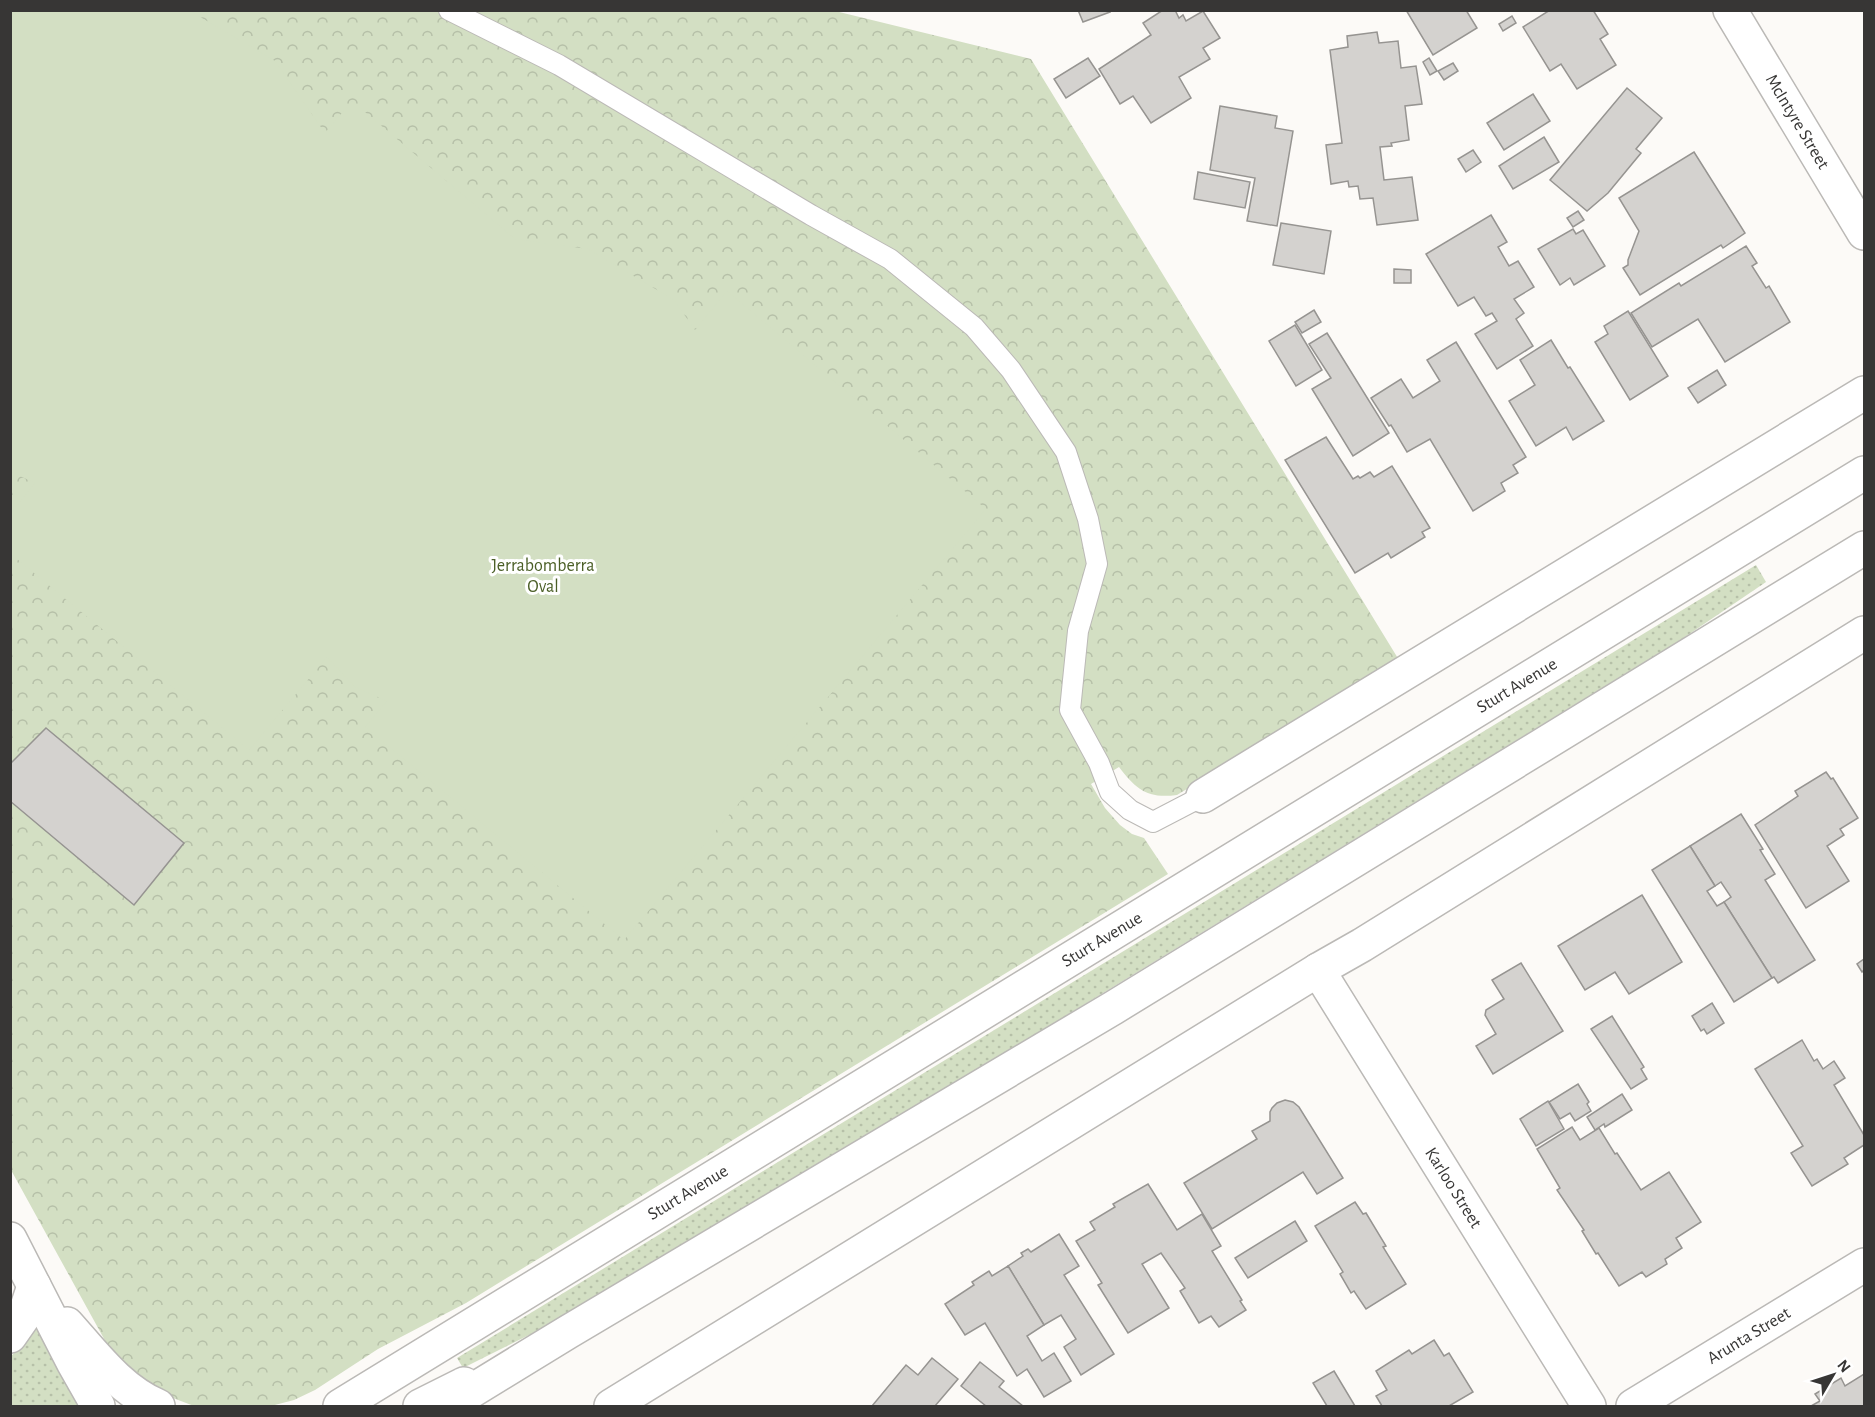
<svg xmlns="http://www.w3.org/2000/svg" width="1875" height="1417" viewBox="0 0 1875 1417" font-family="'Alegreya Sans',sans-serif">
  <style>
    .grass { fill: url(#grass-dots) }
    .forest { fill: url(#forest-crowns) }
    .pitch { fill: #d3dfc3 }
    .building { fill: #d4d2cf; stroke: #969491; stroke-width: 1.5 }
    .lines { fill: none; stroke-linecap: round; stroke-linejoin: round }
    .service-casing { stroke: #bbb9b6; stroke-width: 22 }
    .minor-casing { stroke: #bbb9b6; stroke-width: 36 }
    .tertiary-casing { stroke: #bbb9b6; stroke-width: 36 }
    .secondary-casing { stroke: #bbb9b6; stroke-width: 36 }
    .service { stroke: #fff; stroke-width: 20 }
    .minor { stroke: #fff; stroke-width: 33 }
    .tertiary { stroke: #fff; stroke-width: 33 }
    .secondary { stroke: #fff; stroke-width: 33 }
    .labels { text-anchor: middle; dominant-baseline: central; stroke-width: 6; stroke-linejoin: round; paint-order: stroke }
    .street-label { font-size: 18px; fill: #373635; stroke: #fff }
    .park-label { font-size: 18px; fill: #4b5f27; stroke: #fff }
  </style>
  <defs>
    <pattern id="grass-dots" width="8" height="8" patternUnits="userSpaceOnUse" patternTransform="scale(1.5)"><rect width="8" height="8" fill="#d3dfc3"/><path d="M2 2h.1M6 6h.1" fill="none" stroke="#b6c0a8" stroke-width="1.8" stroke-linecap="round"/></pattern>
    <pattern id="forest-crowns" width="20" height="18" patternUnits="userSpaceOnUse" patternTransform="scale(1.5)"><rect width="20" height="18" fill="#d3dfc3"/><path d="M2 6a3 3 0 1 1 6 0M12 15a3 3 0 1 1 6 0" fill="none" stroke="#b6c0a8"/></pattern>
  </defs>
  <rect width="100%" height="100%" fill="#fcfaf7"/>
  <!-- grass -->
  <g class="grass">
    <path d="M 1756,565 L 1766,582 L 1679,641 L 668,1259 L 557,1321 L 463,1368 L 457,1358 Z"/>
    <path d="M 37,1330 L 39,1333 L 83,1406 L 11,1406 L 10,1357 L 22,1346 L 33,1331 Z"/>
  </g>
  <!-- forest -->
  <path class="forest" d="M 831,10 L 1031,59 L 1399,660 L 1177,795 C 1147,799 1136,789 1119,767 L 1091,784 L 1105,808 L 1120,825 L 1132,834 L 1144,838 L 1168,874 L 466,1303 L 378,1349 L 315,1390 L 294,1400 L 271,1406 L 194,1406 L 165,1395 L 138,1378 L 108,1346 L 11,1170 L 10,11 Z"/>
  <!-- pitch -->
  <path class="pitch" d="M 38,11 L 190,11 L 275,61 L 325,133 L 352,101 L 515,239 L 588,249 L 674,300 L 695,330 L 727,291 L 986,509 L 624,940 L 365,727 L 387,701 L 355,687 L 327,657 L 249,750 L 11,554 L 11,513 L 35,483 L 11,472 L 11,18 Z"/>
  <!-- building -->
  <g class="building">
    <path d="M 1078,10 L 1109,10 L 1110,12 L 1083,22 Z"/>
    <path d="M 1163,10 L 1175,10 L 1179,18 L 1183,15 L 1186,21 L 1203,11 L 1220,38 L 1203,48 L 1210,59 L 1179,77 L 1191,98 L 1151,123 L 1133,96 L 1120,104 L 1099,69 L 1151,35 L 1143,23 Z"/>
    <path d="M 1406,10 L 1466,10 L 1477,28 L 1433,55 Z"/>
    <path d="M 1550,10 L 1593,10 L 1608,34 L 1600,39 L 1616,65 L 1577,89 L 1561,64 L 1550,71 L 1523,27 Z"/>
    <path d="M 1512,16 L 1516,23 L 1503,31 L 1499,24 Z"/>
    <path d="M 1377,32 L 1379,43 L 1398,41 L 1401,68 L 1416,66 L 1422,104 L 1405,106 L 1409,140 L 1391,143 L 1392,146 L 1380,147 L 1384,180 L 1412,177 L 1418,220 L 1377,225 L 1373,198 L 1360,199 L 1358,186 L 1349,187 L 1348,181 L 1331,184 L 1326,145 L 1342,143 L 1330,50 L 1348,47 L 1347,36 Z"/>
    <path d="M 1088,58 L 1100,76 L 1066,98 L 1054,79 Z"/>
    <path d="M 1429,58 L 1437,71 L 1430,75 L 1423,62 Z"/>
    <path d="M 1453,63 L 1458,71 L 1444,80 L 1438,71 Z"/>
    <path d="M 1627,88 L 1662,118 L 1636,149 L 1641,153 L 1608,193 L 1587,211 L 1550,180 Z"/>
    <path d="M 1533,94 L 1550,121 L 1504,150 L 1487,123 Z"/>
    <path d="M 1220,106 L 1277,116 L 1275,128 L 1293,131 L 1277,226 L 1247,221 L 1255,178 L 1210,170 Z"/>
    <path d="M 1544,137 L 1559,162 L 1513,189 L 1499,166 Z"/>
    <path d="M 1473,150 L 1481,162 L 1466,172 L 1458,159 Z"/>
    <path d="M 1694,152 L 1745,233 L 1723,248 L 1721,245 L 1640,295 L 1623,268 L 1628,265 L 1628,260 L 1639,231 L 1619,198 Z"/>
    <path d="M 1198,172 L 1250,182 L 1245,208 L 1194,199 Z"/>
    <path d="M 1578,211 L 1584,220 L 1573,227 L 1567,218 Z"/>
    <path d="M 1491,215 L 1507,242 L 1498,247 L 1509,266 L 1518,261 L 1534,287 L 1514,299 L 1524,313 L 1516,319 L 1533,346 L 1497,369 L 1475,334 L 1497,321 L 1492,313 L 1486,316 L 1474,297 L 1458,306 L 1426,254 Z"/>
    <path d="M 1281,223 L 1331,231 L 1324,274 L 1273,265 Z"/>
    <path d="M 1573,229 L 1576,234 L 1583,230 L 1605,266 L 1574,285 L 1570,278 L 1560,285 L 1538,249 Z"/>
    <path d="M 1746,246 L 1757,263 L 1752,266 L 1766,288 L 1769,286 L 1790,322 L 1725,362 L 1698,319 L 1652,347 L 1631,313 L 1679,283 L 1681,286 Z"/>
    <path d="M 1394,269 L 1411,270 L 1411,283 L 1394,283 Z"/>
    <path d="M 1314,310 L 1321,322 L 1302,333 L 1295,322 Z"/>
    <path d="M 1628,311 L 1668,376 L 1630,400 L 1595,342 L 1608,334 L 1604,326 Z"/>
    <path d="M 1295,325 L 1322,370 L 1296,386 L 1269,341 Z"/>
    <path d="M 1327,333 L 1389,433 L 1353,456 L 1312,389 L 1331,378 L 1309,344 Z"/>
    <path d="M 1551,340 L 1568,368 L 1570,367 L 1604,421 L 1573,440 L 1566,427 L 1536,446 L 1509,401 L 1535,385 L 1520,360 Z"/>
    <path d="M 1456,342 L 1526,457 L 1513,465 L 1518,473 L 1501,483 L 1505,491 L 1473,511 L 1430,439 L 1407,452 L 1391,425 L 1389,426 L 1371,398 L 1401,379 L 1413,398 L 1440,381 L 1427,360 Z"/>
    <path d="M 1717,370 L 1726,385 L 1698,403 L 1688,388 Z"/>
    <path d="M 1326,437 L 1353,479 L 1358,476 L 1360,478 L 1370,472 L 1374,477 L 1392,466 L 1430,528 L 1422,532 L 1425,537 L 1391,558 L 1388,553 L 1355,573 L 1285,460 Z"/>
    <path d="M 46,728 L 184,843 L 134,905 L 10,801 L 10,764 Z"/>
    <path d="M 1826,772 L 1831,779 L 1833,778 L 1858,818 L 1840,829 L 1844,835 L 1827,846 L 1849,881 L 1806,908 L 1755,825 L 1798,796 L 1795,791 Z"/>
    <path d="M 1741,814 L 1763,849 L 1760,850 L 1775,874 L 1765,880 L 1815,960 L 1778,983 L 1774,977 L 1772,978 L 1724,902 L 1731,897 L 1721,882 L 1715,886 L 1690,846 Z"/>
    <path d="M 1690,846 L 1715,886 L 1707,891 L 1717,906 L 1724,902 L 1772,978 L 1734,1002 L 1652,870 Z"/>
    <path d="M 1642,895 L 1682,962 L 1629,994 L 1615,972 L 1585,990 L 1558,946 Z"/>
    <path d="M 1864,959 L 1864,970 L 1862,972 L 1857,964 Z"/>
    <path d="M 1521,963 L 1563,1031 L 1493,1074 L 1476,1046 L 1496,1034 L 1485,1015 L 1486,1010 L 1504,999 L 1492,980 Z"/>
    <path d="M 1712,1003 L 1724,1023 L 1707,1034 L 1704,1029 L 1701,1031 L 1692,1016 Z"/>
    <path d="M 1612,1016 L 1644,1067 L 1641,1069 L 1647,1079 L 1631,1089 L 1591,1029 Z"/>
    <path d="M 1802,1040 L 1814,1061 L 1817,1059 L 1823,1069 L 1834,1061 L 1845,1078 L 1834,1085 L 1864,1135 L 1864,1145 L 1844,1158 L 1848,1164 L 1812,1186 L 1791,1153 L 1803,1146 L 1755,1069 Z"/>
    <path d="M 1578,1084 L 1589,1102 L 1587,1104 L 1591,1111 L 1575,1121 L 1570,1113 L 1560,1119 L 1549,1102 Z"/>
    <path d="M 1622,1094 L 1632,1110 L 1605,1127 L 1604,1124 L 1595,1130 L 1587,1117 Z"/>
    <path d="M 1285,1100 L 1293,1102 L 1299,1107 L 1343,1178 L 1317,1194 L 1303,1172 L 1212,1229 L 1184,1183 L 1257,1139 L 1252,1131 L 1270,1121 L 1270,1112 L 1272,1108 L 1277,1103 Z"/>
    <path d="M 1548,1101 L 1564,1129 L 1536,1146 L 1520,1119 Z"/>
    <path d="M 1572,1127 L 1580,1140 L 1599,1128 L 1615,1154 L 1617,1153 L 1641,1190 L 1669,1172 L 1701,1222 L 1676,1238 L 1682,1248 L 1665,1259 L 1667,1264 L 1646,1277 L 1642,1272 L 1619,1286 L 1598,1253 L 1596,1254 L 1582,1231 L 1584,1230 L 1557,1190 L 1560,1188 L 1537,1149 Z"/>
    <path d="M 1148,1184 L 1177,1230 L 1202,1214 L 1221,1246 L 1212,1251 L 1242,1300 L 1240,1301 L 1246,1310 L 1219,1327 L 1211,1316 L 1199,1323 L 1180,1291 L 1185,1288 L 1161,1253 L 1142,1264 L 1169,1308 L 1128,1333 L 1098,1285 L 1102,1283 L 1076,1241 L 1095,1230 L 1090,1222 L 1115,1207 L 1113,1204 Z"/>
    <path d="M 1355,1202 L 1363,1214 L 1366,1213 L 1386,1246 L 1383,1247 L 1406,1284 L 1366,1309 L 1354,1291 L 1351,1293 L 1340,1274 L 1343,1272 L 1315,1226 Z"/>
    <path d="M 1295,1221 L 1307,1241 L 1248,1278 L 1235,1258 Z"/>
    <path d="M 1059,1234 L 1079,1266 L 1064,1275 L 1114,1354 L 1081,1375 L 1064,1347 L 1076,1339 L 1061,1315 L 1044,1325 L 1008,1266 L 1023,1256 L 1021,1253 L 1028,1249 L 1031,1252 Z"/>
    <path d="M 1008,1266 L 1044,1325 L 1027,1336 L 1042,1361 L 1054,1353 L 1071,1381 L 1044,1397 L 1027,1369 L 1017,1376 L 985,1323 L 965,1335 L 945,1304 L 974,1285 L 972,1282 L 989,1271 L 992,1276 Z"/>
    <path d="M 1434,1340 L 1444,1356 L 1449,1353 L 1473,1392 L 1449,1406 L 1382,1406 L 1376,1396 L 1387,1390 L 1376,1371 L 1409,1350 L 1412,1354 Z"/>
    <path d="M 932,1358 L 958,1379 L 935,1406 L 872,1406 L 906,1365 L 918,1375 Z"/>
    <path d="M 980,1362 L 1004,1381 L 999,1387 L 1023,1406 L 986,1406 L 961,1386 Z"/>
    <path d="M 1334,1371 L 1355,1406 L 1327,1406 L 1313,1383 Z"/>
    <path d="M 1864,1374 L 1864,1406 L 1811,1406 L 1820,1401 L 1815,1394 L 1841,1378 L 1845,1386 Z"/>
  </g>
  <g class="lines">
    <defs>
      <path id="service" d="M 449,10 L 559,65 L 811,215 L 890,259 L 974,327 L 1011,370 L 1066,452 L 1088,519 L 1097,564 L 1078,631 L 1070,710 L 1099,763 L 1110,792 L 1130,810 L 1153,822 L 1203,796"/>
      <g id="minor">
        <path d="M 1203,796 L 1864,393"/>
        <path d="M 1318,970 L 1589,1406"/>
        <path d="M 611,1406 L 1318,970 L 1362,945 L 1864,633"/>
        <path d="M 1633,1406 L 1864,1265"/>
      </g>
      <path id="tertiary" d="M 1730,10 L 1864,233"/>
      <g id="secondary">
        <path d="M 10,1239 L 73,1362 L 98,1406"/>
        <path d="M 67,1324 C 94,1354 120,1390 158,1406"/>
        <path d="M 10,1336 L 24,1316 L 34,1286"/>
        <path d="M 340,1406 L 1864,473"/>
        <path d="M 420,1406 L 464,1384"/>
        <path d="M 447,1406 L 568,1332 L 1113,1008 L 1864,548"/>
      </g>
    </defs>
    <!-- service casing -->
    <use href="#service" class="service-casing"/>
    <!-- minor casing -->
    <use href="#minor" class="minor-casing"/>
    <!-- tertiary casing -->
    <use href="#tertiary" class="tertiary-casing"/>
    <!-- secondary casing -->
    <use href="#secondary" class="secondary-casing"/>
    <!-- service -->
    <use href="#service" class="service"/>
    <!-- minor -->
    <use href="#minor" class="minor"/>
    <!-- tertiary -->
    <use href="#tertiary" class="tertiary"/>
    <!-- secondary -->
    <use href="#secondary" class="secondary"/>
  </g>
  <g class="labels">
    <!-- street labels -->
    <g class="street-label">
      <text transform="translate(1797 122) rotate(59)">McIntyre Street</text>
      <text transform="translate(1517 686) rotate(-31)">Sturt Avenue</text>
      <text transform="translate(1102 940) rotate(-31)">Sturt Avenue</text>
      <text transform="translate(1453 1188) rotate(58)">Karloo Street</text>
      <text transform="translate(688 1193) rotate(-31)">Sturt Avenue</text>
      <text transform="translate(1749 1336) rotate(-31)">Arunta Street</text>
    </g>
    <!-- park labels -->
    <g class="park-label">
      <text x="543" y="566">Jerrabomberra<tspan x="543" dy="21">Oval</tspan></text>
    </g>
  </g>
  <!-- border -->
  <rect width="1875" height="1417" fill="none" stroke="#373635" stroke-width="24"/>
  <!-- north arrow -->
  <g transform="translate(1833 1375) rotate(51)" stroke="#ffffff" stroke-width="4.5" paint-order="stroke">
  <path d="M0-4.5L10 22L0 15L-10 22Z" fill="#373635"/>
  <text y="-9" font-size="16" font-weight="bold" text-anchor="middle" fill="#373635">N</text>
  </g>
</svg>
